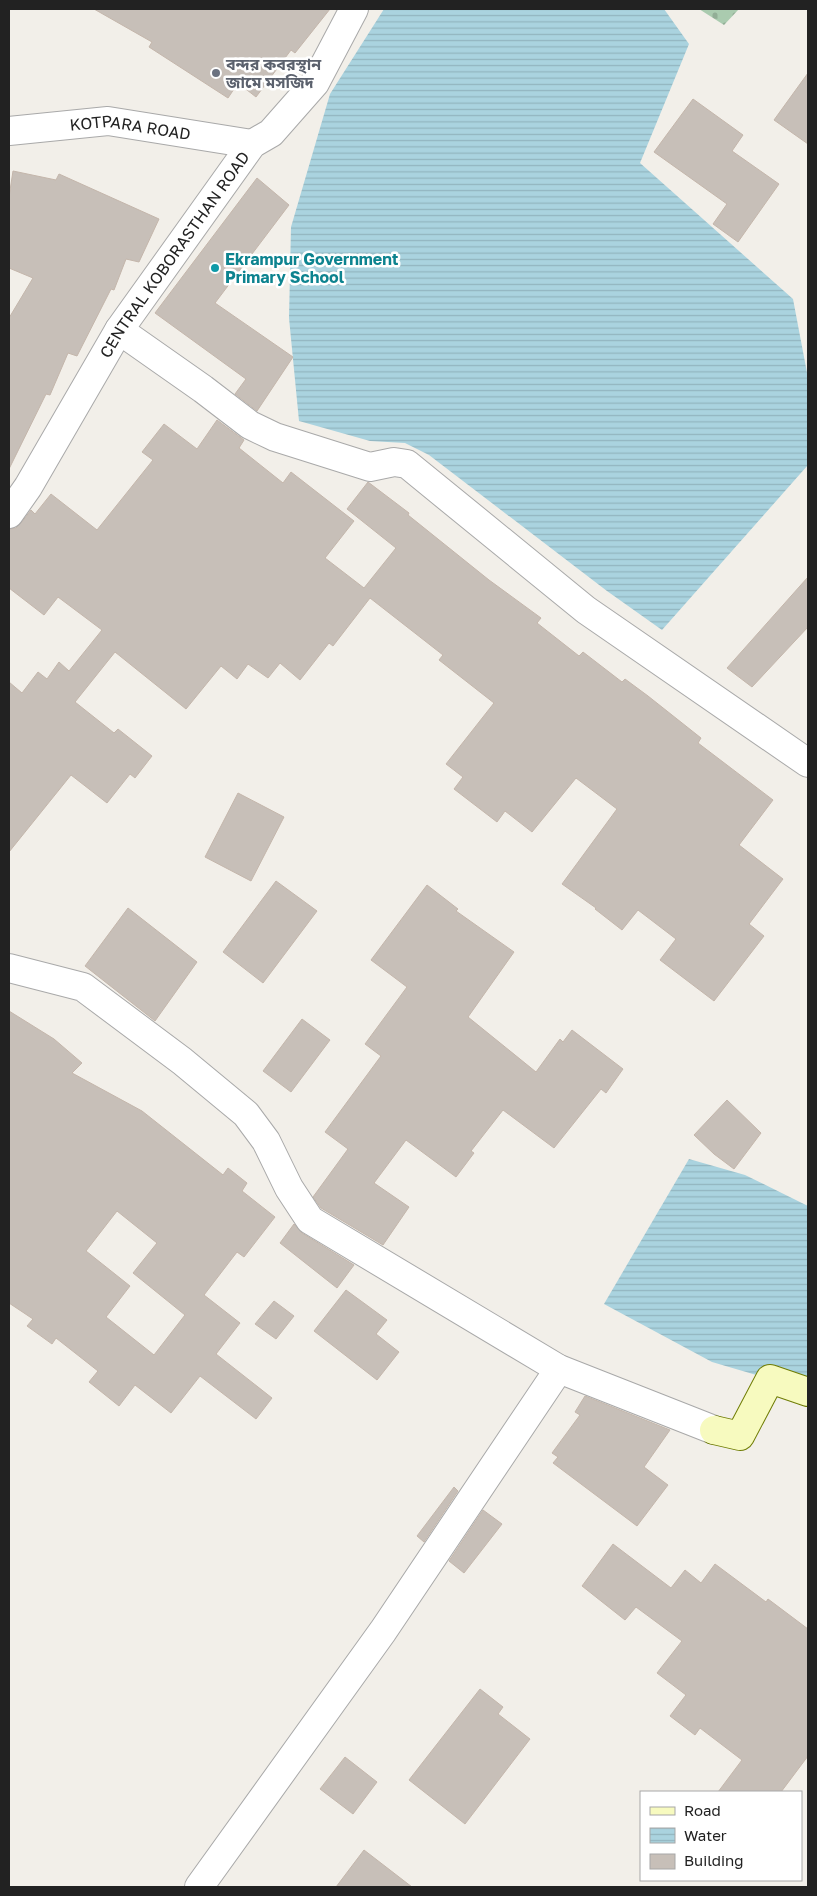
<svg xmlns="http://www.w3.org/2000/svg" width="817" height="1896" viewBox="0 0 817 1896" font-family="'Golos Text','Noto Sans Bengali',sans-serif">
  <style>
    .cemetery { fill: url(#cemetery-stones) }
    .water { fill: url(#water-rules) }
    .building { fill: #c7bfb8; stroke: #c4b6ab; fill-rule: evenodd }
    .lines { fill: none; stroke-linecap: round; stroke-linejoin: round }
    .street-casing { stroke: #a9a9a9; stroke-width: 30 }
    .secondary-casing { stroke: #707d05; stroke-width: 30 }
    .street { stroke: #fff; stroke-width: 28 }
    .secondary { stroke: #f7fabf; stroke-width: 28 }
    .worship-dot { fill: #6b7280; stroke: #fff; stroke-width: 2 }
    .culture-dot { fill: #0f9aa8; stroke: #fff; stroke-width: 2 }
    .labels { text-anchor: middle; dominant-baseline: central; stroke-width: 5; stroke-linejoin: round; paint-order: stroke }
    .worship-label { font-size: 16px; font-weight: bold; fill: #5b616d; stroke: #fff; text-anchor: start }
    .street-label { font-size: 16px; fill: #222; stroke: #fff }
    .culture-label { font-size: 16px; font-weight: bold; fill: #0d838f; stroke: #fff; text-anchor: start }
  </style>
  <defs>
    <pattern id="cemetery-stones" width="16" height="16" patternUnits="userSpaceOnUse" patternTransform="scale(1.25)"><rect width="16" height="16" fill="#aacbaf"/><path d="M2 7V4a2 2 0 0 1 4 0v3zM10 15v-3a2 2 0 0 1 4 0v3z" fill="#92ae96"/></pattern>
    <pattern id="water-rules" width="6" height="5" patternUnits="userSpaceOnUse" patternTransform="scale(1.25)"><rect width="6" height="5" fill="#aad3df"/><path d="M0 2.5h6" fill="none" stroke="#92b5bf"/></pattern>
  </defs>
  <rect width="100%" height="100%" fill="#f2efe9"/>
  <!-- cemetery -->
  <path class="cemetery" d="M 699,9 L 739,9 L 724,25 Z"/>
  <!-- water -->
  <g class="water">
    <path d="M 384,9 L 664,9 L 689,44 L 640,163 L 793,299 L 808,378 L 808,465 L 662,630 L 607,591 L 429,455 L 405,443 L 370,441 L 299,421 L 289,318 L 291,227 L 330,94 Z"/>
    <path d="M 689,1159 L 745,1175 L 808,1206 L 808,1390 L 712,1362 L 604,1304 Z"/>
  </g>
  <!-- building -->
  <g class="building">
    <path d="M 94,9 L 330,9 L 295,53 L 291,50 L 256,97 L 238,83 L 228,98 L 149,47 L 152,42 Z"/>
    <path d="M 808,73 L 808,144 L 774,120 Z"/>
    <path d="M 693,99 L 743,135 L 732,151 L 779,184 L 738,242 L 713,224 L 727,204 L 654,152 Z"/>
    <path d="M 13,171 L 56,180 L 59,174 L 159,219 L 139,262 L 126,259 L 114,290 L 111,289 L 77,356 L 68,353 L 50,395 L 46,394 L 9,469 L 9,318 L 33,278 L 9,268 L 9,197 Z"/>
    <path d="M 257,178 L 289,205 L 215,303 L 293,357 L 257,411 L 235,394 L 246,379 L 155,313 Z"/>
    <path d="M 217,420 L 244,440 L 239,448 L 283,483 L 291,472 L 354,521 L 325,558 L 364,588 L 396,548 L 347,509 L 368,482 L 409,513 L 408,515 L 489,580 L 541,618 L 537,623 L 579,656 L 583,652 L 622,682 L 625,679 L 648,696 L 701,738 L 698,743 L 773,800 L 739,845 L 783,879 L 749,924 L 764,936 L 714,1001 L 660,960 L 676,939 L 638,910 L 622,930 L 595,909 L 596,908 L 562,884 L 617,809 L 576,778 L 532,832 L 505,811 L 497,822 L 454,789 L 463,777 L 446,764 L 494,703 L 439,660 L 443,655 L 370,598 L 333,646 L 329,643 L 300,680 L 280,663 L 268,678 L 248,664 L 237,679 L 221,666 L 186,709 L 115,652 L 75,702 L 114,733 L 118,729 L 152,756 L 135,778 L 130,774 L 107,803 L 71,775 L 9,852 L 9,682 L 22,693 L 38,672 L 47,679 L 59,662 L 69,671 L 102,630 L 58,597 L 44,615 L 9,588 L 9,529 L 16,528 L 21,523 L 31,510 L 35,514 L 51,494 L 97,530 L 153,460 L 142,452 L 164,424 L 197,449 Z"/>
    <path d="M 808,577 L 808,627 L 752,687 L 727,668 Z"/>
    <path d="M 238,793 L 284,817 L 251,881 L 205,857 Z"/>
    <path d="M 276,881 L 317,911 L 263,983 L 223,952 Z"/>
    <path d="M 427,885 L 458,909 L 456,911 L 514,952 L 468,1017 L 536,1072 L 560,1039 L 563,1042 L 572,1030 L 623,1069 L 606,1093 L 601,1089 L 554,1148 L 503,1110 L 471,1151 L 474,1153 L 456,1177 L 406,1140 L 374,1183 L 409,1207 L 383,1245 L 321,1208 L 313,1197 L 348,1149 L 325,1132 L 381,1056 L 365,1044 L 407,987 L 371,960 Z"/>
    <path d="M 128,908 L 197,962 L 155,1021 L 85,966 Z"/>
    <path d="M 9,1011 L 54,1039 L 82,1063 L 72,1073 L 142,1111 L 223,1175 L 228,1168 L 247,1183 L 242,1191 L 275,1217 L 244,1257 L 237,1252 L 204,1295 L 240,1323 L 216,1354 L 272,1398 L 256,1419 L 200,1376 L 171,1413 L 135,1385 L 119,1406 L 89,1382 L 98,1371 L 56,1338 L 52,1344 L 27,1326 L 33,1319 L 9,1303 ZM 117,1211 L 157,1243 L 133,1273 L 185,1315 L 154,1355 L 106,1317 L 130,1286 L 86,1251 Z"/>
    <path d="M 302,1019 L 330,1040 L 291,1092 L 263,1071 Z"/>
    <path d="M 727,1100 L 761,1133 L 734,1169 L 714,1154 L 694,1135 Z"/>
    <path d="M 294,1224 L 302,1233 L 354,1265 L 337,1288 L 280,1243 Z"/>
    <path d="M 346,1290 L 387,1320 L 376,1334 L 399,1352 L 377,1380 L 314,1331 Z"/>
    <path d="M 274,1301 L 294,1316 L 276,1339 L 255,1324 Z"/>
    <path d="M 585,1396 L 670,1430 L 644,1467 L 668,1485 L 637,1526 L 553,1463 L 558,1457 L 552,1453 L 580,1415 L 575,1412 Z"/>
    <path d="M 454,1487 L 458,1491 L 424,1542 L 417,1536 Z"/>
    <path d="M 483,1510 L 502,1524 L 464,1573 L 449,1561 Z"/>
    <path d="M 613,1544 L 671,1588 L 685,1570 L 701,1583 L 715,1564 L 766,1602 L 768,1599 L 808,1629 L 808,1756 L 781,1792 L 718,1792 L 742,1760 L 700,1728 L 695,1735 L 670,1716 L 686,1695 L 657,1673 L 682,1641 L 636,1607 L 625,1620 L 582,1586 Z"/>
    <path d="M 480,1689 L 503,1707 L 498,1714 L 530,1739 L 465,1824 L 409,1780 Z"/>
    <path d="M 345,1757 L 377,1782 L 353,1814 L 320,1789 Z"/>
    <path d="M 364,1850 L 412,1887 L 336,1887 Z"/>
  </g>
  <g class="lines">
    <defs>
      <g id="street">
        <path id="s1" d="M 9,131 L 108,121 L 252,144"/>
        <path d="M 119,330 L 203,389 L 250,425 L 275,437 L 370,467 L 394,462 L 407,464 L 586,610 L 808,763"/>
        <path id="s2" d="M 9,514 L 28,487 L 119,330 L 252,144 L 271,133 L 315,83 L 354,9"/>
        <path d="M 9,968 L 83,987 L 182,1061 L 246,1114 L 266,1141 L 289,1188 L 310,1220 L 559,1369 L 714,1430"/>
        <path d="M 199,1887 L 383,1631 L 559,1369"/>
      </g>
      <path id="secondary" d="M 714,1430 L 740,1436 L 770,1379 L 808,1392"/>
    </defs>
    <!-- street casing -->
    <use href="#street" class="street-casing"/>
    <!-- secondary casing -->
    <use href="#secondary" class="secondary-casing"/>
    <!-- street -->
    <use href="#street" class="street"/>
    <!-- secondary -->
    <use href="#secondary" class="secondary"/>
  </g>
  <!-- markers -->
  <circle class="worship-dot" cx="216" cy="73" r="5"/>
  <circle class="culture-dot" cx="215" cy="268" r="5"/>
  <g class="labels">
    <!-- worship labels -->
    <g class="worship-label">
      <text x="226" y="64">বন্দর কবরস্থান<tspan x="226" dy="18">জামে মসজিদ</tspan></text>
    </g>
    <!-- street labels -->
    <g class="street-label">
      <text stroke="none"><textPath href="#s1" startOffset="122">KOTPARA ROAD</textPath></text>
      <text stroke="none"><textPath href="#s2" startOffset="308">CENTRAL KOBORASTHAN ROAD</textPath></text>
    </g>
    <!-- culture labels -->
    <g class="culture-label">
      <text x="225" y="259">Ekrampur Government<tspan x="225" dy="18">Primary School</tspan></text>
    </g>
  </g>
  <!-- border -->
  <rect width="817" height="1896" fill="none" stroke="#222222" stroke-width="20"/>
  <!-- legend -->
  <rect x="640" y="1791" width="162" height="90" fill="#ffffff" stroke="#a7a7a7"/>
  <rect x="650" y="1807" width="25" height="8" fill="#f7fabf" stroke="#a7a7a7"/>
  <text x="684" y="1816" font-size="15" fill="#222222">Road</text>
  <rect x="650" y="1828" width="25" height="15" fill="url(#water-rules)" stroke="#a7a7a7"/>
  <text x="684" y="1841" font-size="15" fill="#222222">Water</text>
  <rect x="650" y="1854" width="25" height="15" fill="#c7bfb8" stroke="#a7a7a7"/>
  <text x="684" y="1866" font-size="15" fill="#222222">Building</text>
</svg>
